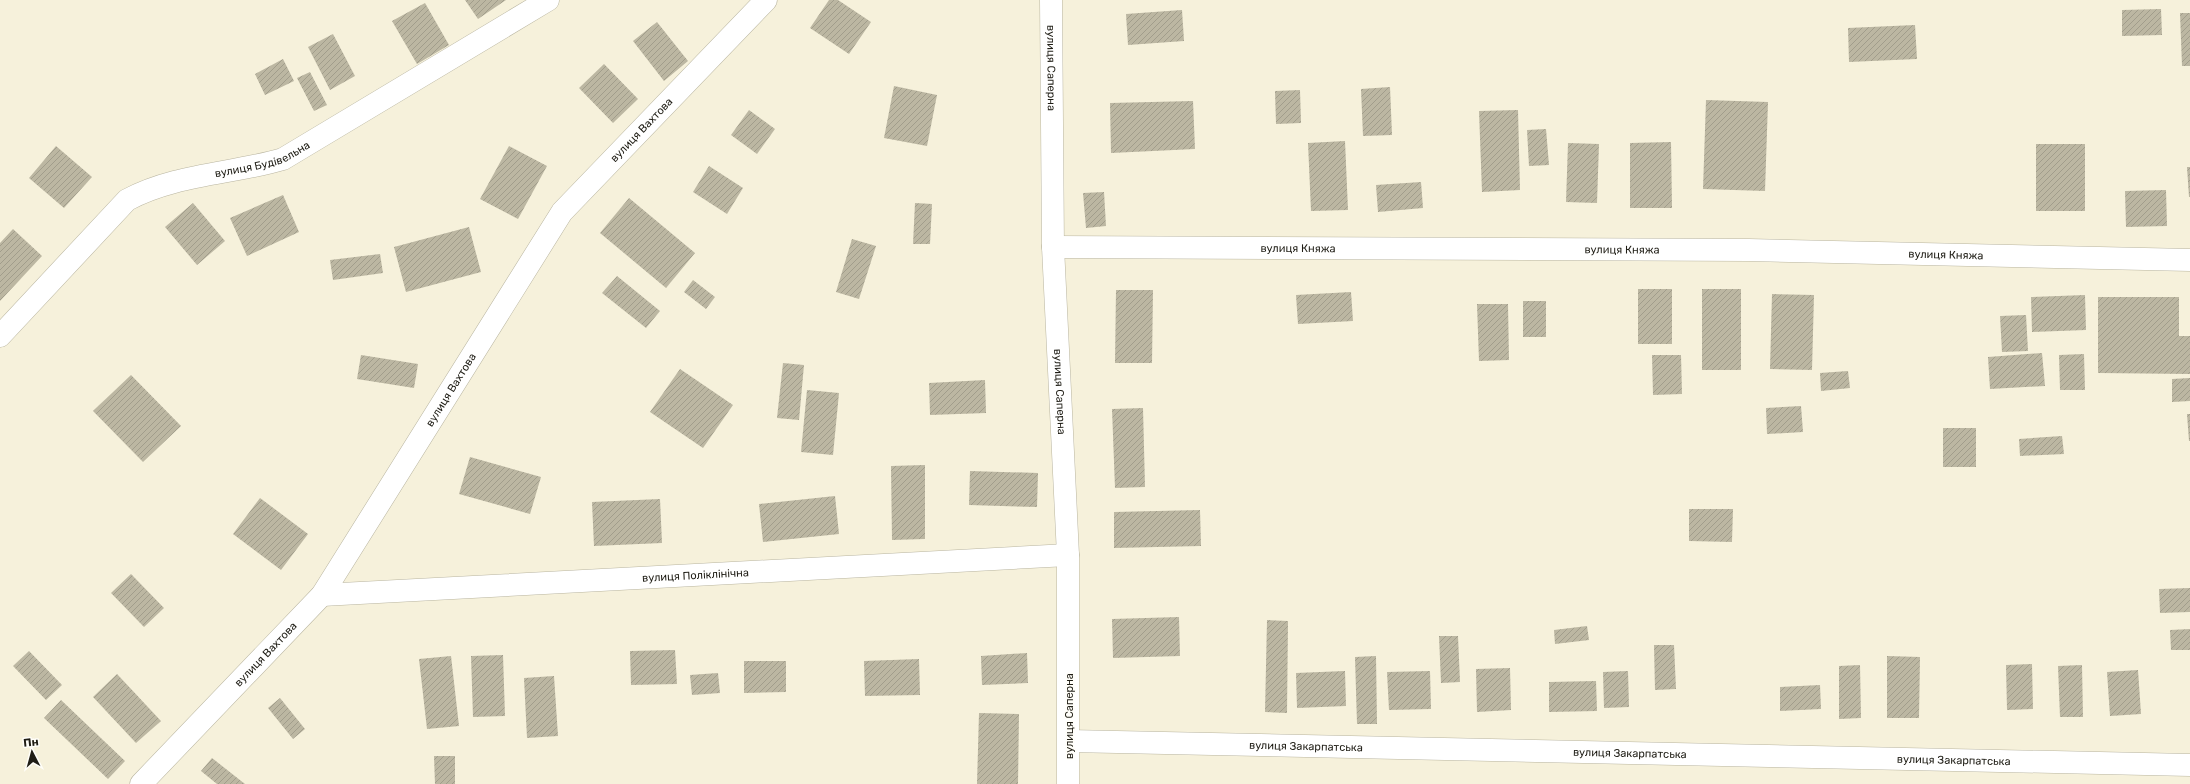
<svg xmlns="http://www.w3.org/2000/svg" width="2190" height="784" viewBox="0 0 2190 784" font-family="Rubik,sans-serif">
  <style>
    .building { fill: url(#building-hatch) }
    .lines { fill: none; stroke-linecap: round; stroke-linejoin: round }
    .street-casing { stroke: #b9b5a0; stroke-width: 23 }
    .street { stroke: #fff; stroke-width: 22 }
    .labels { text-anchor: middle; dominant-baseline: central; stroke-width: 3; stroke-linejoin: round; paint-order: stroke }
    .street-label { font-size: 11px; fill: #1f1d15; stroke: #fffef9 }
  </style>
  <defs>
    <pattern id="building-hatch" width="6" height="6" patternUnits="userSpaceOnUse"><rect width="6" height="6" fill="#bcb7a2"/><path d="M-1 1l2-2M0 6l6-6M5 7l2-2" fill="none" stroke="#a19d8b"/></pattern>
  </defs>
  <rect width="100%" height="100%" fill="#f6f1db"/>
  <!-- building -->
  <g class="building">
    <path d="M 465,0 L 506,0 L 478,19 Z"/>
    <path d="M 829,0 L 838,0 L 871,22 L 849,54 L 810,28 Z"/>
    <path d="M 425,3 L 449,45 L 417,64 L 392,21 Z"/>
    <path d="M 2161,9 L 2162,35 L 2122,36 L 2122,10 Z"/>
    <path d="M 1182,10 L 1184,41 L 1128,45 L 1126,14 Z"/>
    <path d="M 2180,13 L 2190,13 L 2190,66 L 2182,66 Z"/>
    <path d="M 657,22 L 688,61 L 664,81 L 633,41 Z"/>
    <path d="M 1915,25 L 1917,59 L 1849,62 L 1848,28 Z"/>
    <path d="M 333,34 L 355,76 L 330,90 L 308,47 Z"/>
    <path d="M 283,59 L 294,81 L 265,95 L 255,74 Z"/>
    <path d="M 604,64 L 638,99 L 613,123 L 579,88 Z"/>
    <path d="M 310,72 L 327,105 L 314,111 L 297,78 Z"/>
    <path d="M 894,86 L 937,95 L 927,146 L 884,138 Z"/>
    <path d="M 1390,87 L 1392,135 L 1363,136 L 1361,89 Z"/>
    <path d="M 1300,90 L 1301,123 L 1276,124 L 1275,91 Z"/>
    <path d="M 1706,100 L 1768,102 L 1765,191 L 1703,189 Z"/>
    <path d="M 1193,101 L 1195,149 L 1111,153 L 1110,103 Z"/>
    <path d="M 749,110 L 775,129 L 757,154 L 731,135 Z"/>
    <path d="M 1518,110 L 1520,190 L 1482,192 L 1479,111 Z"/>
    <path d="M 1546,129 L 1549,165 L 1529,166 L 1527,130 Z"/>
    <path d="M 1345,141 L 1348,210 L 1311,211 L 1308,143 Z"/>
    <path d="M 1671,142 L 1672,208 L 1630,208 L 1630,143 Z"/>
    <path d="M 1568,143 L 1599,144 L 1597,203 L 1566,202 Z"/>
    <rect x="2036" y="144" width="49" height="67"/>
    <path d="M 56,146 L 92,177 L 64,208 L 29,178 Z"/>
    <path d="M 509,146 L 547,166 L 518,219 L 480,199 Z"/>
    <path d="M 709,166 L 743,188 L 727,214 L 693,192 Z"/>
    <path d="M 2187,167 L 2190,167 L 2190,197 L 2189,197 Z"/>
    <path d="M 1421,182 L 1423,208 L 1378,212 L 1376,185 Z"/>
    <path d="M 2166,190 L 2167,226 L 2126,227 L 2125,191 Z"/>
    <path d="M 1104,192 L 1106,226 L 1086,228 L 1083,193 Z"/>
    <path d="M 283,195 L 299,232 L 247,256 L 230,218 Z"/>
    <path d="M 629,198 L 695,253 L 666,288 L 600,233 Z"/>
    <path d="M 193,203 L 225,241 L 197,265 L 165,227 Z"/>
    <path d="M 915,203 L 932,204 L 930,244 L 913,244 Z"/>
    <path d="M 469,227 L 481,272 L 406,292 L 394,247 Z"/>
    <path d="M 13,229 L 42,256 L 0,301 L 0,243 Z"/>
    <path d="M 852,239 L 876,246 L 859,299 L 836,292 Z"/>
    <path d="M 380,254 L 383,273 L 333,280 L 330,260 Z"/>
    <path d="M 617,276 L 660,311 L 646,328 L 602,293 Z"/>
    <path d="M 693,280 L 715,297 L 706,309 L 684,292 Z"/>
    <rect x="1638" y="289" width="34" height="55"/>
    <rect x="1702" y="289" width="39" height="81"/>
    <path d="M 1116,290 L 1153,290 L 1152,363 L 1115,363 Z"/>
    <path d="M 1351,292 L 1353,321 L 1298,324 L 1296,295 Z"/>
    <path d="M 1772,294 L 1814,295 L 1812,370 L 1770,369 Z"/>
    <path d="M 2085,295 L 2086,330 L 2032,332 L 2031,297 Z"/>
    <path d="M 2098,297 L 2179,297 L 2179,336 L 2190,336 L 2190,374 L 2098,373 Z"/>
    <rect x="1523" y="301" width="23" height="36"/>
    <path d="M 1477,304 L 1508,304 L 1509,360 L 1479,361 Z"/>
    <path d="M 2026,315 L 2028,351 L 2002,352 L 2000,316 Z"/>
    <path d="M 2042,353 L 2045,386 L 1990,389 L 1988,357 Z"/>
    <path d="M 2084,354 L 2085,390 L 2060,390 L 2059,355 Z"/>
    <path d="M 361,355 L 418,364 L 414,388 L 357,379 Z"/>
    <path d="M 1652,355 L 1681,355 L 1682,394 L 1653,395 Z"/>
    <path d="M 783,363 L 804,365 L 799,420 L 777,418 Z"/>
    <path d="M 680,369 L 733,405 L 703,448 L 650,412 Z"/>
    <path d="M 1848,371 L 1850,388 L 1821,391 L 1820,373 Z"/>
    <path d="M 131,375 L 181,426 L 143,462 L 93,411 Z"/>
    <path d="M 2190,378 L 2190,401 L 2172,402 L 2172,379 Z"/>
    <path d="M 985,380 L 986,413 L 930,415 L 929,383 Z"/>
    <path d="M 807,390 L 839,393 L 833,455 L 801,452 Z"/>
    <path d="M 1801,406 L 1803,432 L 1767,434 L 1766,408 Z"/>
    <path d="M 1143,408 L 1145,487 L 1115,488 L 1112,409 Z"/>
    <path d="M 2187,414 L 2190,414 L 2190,441 L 2189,441 Z"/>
    <rect x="1943" y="428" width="33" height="39"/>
    <path d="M 2062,436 L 2064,454 L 2020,456 L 2019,439 Z"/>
    <path d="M 470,457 L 541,477 L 530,514 L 459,494 Z"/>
    <path d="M 925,465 L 925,539 L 892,540 L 891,466 Z"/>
    <path d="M 970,471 L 1038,473 L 1037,507 L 969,505 Z"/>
    <path d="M 835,496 L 839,534 L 763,542 L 759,504 Z"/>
    <path d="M 260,498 L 308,534 L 281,570 L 233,534 Z"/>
    <path d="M 660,499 L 662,543 L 594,546 L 592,502 Z"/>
    <path d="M 1689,509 L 1733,509 L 1732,542 L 1689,541 Z"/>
    <path d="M 1200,510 L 1201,546 L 1114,548 L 1114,512 Z"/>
    <path d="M 131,574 L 164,608 L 144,627 L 111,593 Z"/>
    <path d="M 2190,588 L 2190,612 L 2160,613 L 2159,589 Z"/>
    <path d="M 1179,617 L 1180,656 L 1113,658 L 1112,619 Z"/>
    <path d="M 1267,620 L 1288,621 L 1287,713 L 1265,712 Z"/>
    <path d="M 1587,626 L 1589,640 L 1555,644 L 1554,630 Z"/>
    <path d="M 2190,629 L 2190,650 L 2171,650 L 2170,630 Z"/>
    <path d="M 1439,636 L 1458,636 L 1460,682 L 1441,683 Z"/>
    <path d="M 1654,645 L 1674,645 L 1676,689 L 1655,690 Z"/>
    <path d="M 675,650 L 677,684 L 631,685 L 630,651 Z"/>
    <path d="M 29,651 L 62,685 L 46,700 L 13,666 Z"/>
    <path d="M 1027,653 L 1028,683 L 982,685 L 981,656 Z"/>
    <path d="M 503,655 L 505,716 L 473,717 L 471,656 Z"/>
    <path d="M 451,656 L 459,726 L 427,729 L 419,659 Z"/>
    <path d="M 1376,656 L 1377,724 L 1357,724 L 1355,657 Z"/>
    <path d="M 1887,656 L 1920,657 L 1919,718 L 1887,718 Z"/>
    <path d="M 919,659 L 920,695 L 865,696 L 864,661 Z"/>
    <path d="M 744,661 L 786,661 L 786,692 L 744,693 Z"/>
    <path d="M 2032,664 L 2033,709 L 2007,710 L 2006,665 Z"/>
    <path d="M 1860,665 L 1861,718 L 1839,719 L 1839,666 Z"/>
    <path d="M 2082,665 L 2083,717 L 2060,717 L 2058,666 Z"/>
    <path d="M 1510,668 L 1511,710 L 1477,712 L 1476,669 Z"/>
    <path d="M 2138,670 L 2141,714 L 2110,716 L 2107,672 Z"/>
    <path d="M 1345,671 L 1346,706 L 1297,708 L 1296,673 Z"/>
    <path d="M 1430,671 L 1431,709 L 1389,710 L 1387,672 Z"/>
    <path d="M 1628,671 L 1629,707 L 1604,708 L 1603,672 Z"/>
    <path d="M 718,673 L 720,693 L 692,695 L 690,675 Z"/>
    <path d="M 117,674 L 161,721 L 136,743 L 93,697 Z"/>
    <path d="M 554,676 L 558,736 L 527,738 L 524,678 Z"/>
    <path d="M 1596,681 L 1597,711 L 1549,712 L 1549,682 Z"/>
    <path d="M 1820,685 L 1821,709 L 1780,711 L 1780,687 Z"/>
    <path d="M 280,698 L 305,729 L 293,739 L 268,708 Z"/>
    <path d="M 61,700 L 125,761 L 108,779 L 44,718 Z"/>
    <path d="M 979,713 L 1019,714 L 1018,784 L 977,784 Z"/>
    <path d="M 434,756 L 455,756 L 455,784 L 435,784 Z"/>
    <path d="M 212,758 L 245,784 L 217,784 L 201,771 Z"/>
  </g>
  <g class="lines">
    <defs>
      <g id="street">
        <path id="s1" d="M 1051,0 L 1053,247 L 1068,555 L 1068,784"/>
        <path id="s2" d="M 1053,247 L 1749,250 L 2190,260"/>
        <path id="s3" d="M 0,336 L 127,200 C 175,174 232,174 283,159 L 548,0"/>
        <path id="s4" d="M 322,595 L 1068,555"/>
        <path id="s5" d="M 1069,741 L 2190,765"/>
        <path id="s6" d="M 141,784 L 322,595 L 562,212 L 766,0"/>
      </g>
    </defs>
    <!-- street casing -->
    <use href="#street" class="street-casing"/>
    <!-- street -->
    <use href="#street" class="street"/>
  </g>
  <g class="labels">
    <!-- street labels -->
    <g class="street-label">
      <text stroke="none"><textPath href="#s1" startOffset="68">вулиця Саперна</textPath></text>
      <text stroke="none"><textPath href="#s6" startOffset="828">вулиця Вахтова</textPath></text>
      <text stroke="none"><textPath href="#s3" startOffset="328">вулиця Будівельна</textPath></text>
      <text stroke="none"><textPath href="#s2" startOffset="245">вулиця Княжа</textPath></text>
      <text stroke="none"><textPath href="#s2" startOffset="569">вулиця Княжа</textPath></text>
      <text stroke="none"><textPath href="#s2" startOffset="893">вулиця Княжа</textPath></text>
      <text stroke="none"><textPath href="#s6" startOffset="504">вулиця Вахтова</textPath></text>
      <text stroke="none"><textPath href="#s1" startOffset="392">вулиця Саперна</textPath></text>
      <text stroke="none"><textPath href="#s4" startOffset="374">вулиця Поліклінічна</textPath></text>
      <text stroke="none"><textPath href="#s6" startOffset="180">вулиця Вахтова</textPath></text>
      <text transform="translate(1069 716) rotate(-90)">вулиця Саперна</text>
      <text stroke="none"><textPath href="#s5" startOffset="237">вулиця Закарпатська</textPath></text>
      <text stroke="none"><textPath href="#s5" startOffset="561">вулиця Закарпатська</textPath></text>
      <text stroke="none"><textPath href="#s5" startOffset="885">вулиця Закарпатська</textPath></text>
    </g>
  </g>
  <!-- north arrow -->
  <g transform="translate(32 752) rotate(354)" stroke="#fffef9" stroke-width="3" paint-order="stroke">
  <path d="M0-3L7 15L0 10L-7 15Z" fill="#1f1d15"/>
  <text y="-6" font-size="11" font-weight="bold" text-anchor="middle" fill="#1f1d15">Пн</text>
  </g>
</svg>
